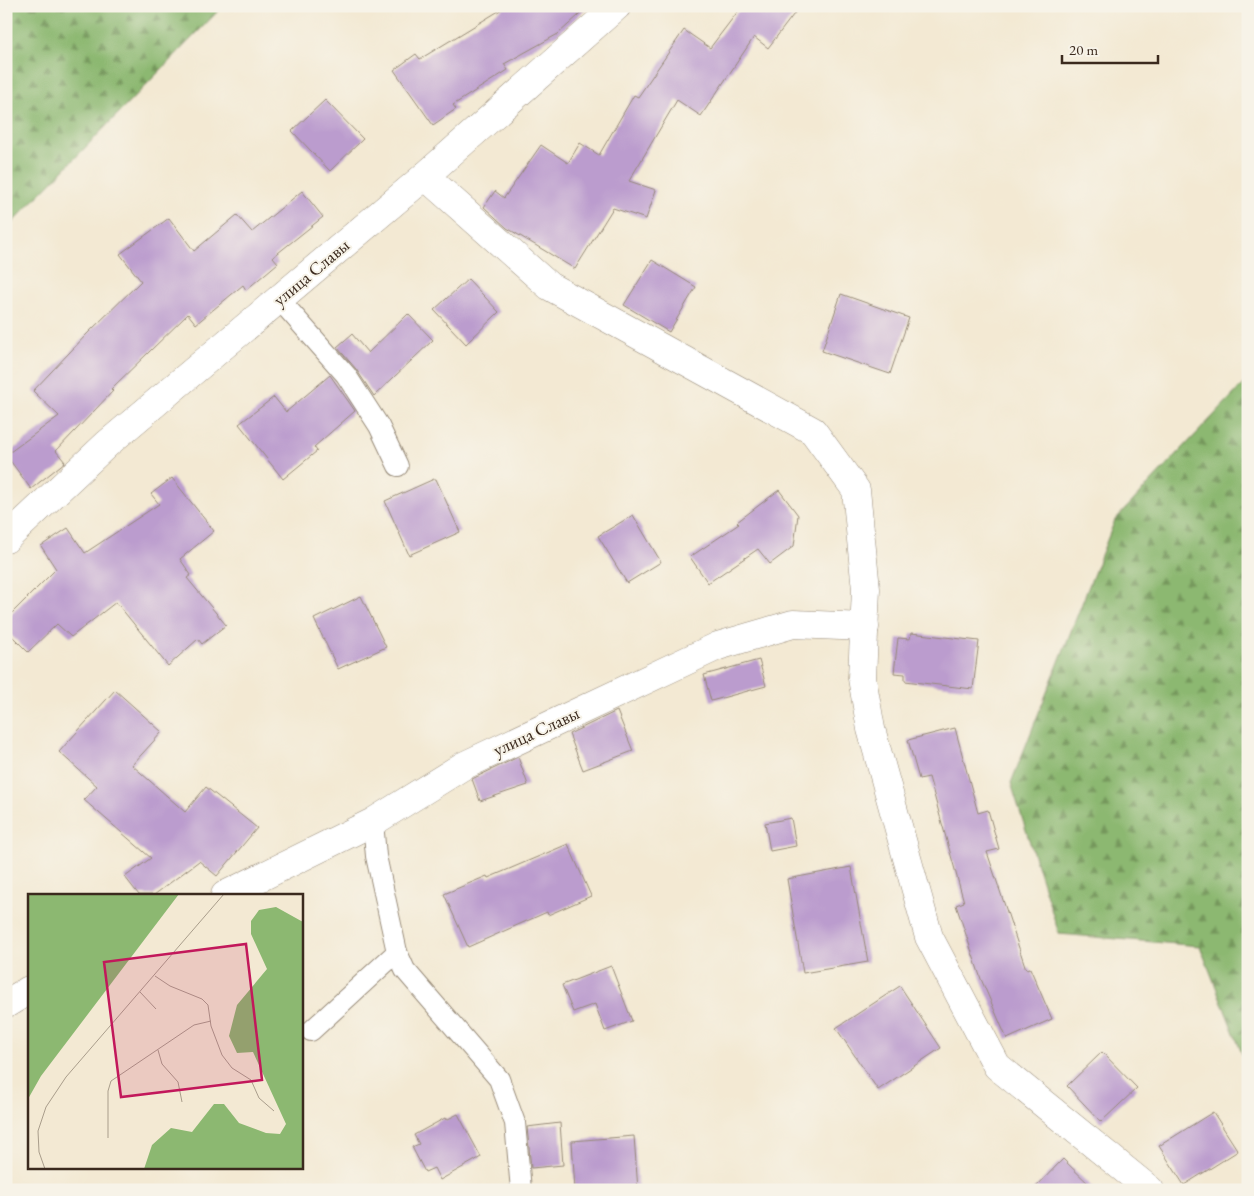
<svg xmlns="http://www.w3.org/2000/svg" width="1254" height="1196" viewBox="0 0 1254 1196" font-family="'EB Garamond',serif">
  <style>
    .forest { fill: url(#forest-firs); stroke: #647148 }
    .building { fill: #bb9cce }
    .lines { fill: none; stroke-linecap: round; stroke-linejoin: round }
    .lane-casing { stroke: #978a78; stroke-width: 22 }
    .street-casing { stroke: #978a78; stroke-width: 29 }
    .secondary-casing { stroke: #978a78; stroke-width: 29 }
    .lane { stroke: #fff; stroke-width: 20 }
    .street { stroke: #fff; stroke-width: 28 }
    .secondary { stroke: #fff; stroke-width: 28 }
    .labels { text-anchor: middle; dominant-baseline: central; stroke-width: 4; stroke-linejoin: round; paint-order: stroke }
    .street-label { font-size: 18px; fill: #3b2a1e; stroke: #f7f3e8 }
    .inset-road { fill: none; stroke: #a99d8b; stroke-width: 1 }
    .view { fill: #c2185b; fill-opacity: 0.15; stroke: #c2185b; stroke-width: 2.5 }
    .inset-edge { fill: none; stroke: #3b2a1e; stroke-width: 2.5 }
  </style>
  <defs>
    <pattern id="forest-firs" width="22" height="20" patternUnits="userSpaceOnUse" patternTransform="scale(1.25)"><rect width="22" height="20" fill="#8cb871"/><path d="M5 1l3.5 6h-7zM16 11l3.5 6h-7z" fill="#74965c"/></pattern>
  </defs>
  <rect width="100%" height="100%" fill="#f7f3e8"/>
  <filter id="ink" filterUnits="userSpaceOnUse"><feTurbulence type="fractalNoise" baseFrequency=".02" numOctaves="2"/><feDisplacementMap in="SourceGraphic" scale="10" xChannelSelector="R" yChannelSelector="G"/><feConvolveMatrix kernelMatrix="1 2 1 2 8 2 1 2 1" color-interpolation-filters="sRGB"/></filter>
  <filter id="wash" filterUnits="userSpaceOnUse"><feTurbulence type="fractalNoise" baseFrequency=".0096" numOctaves="4" result="noise"/><feDisplacementMap in="SourceGraphic" scale="20" xChannelSelector="R" yChannelSelector="G"/><feGaussianBlur stdDeviation="1.12" result="paint"/><feColorMatrix in="noise" values="0 0 0 0 0 0 0 0 0 0 0 0 0 0 0 0 0 1.4 0 .05"/><feComposite in="paint" operator="in"/></filter>
  <g filter="url(#wash)">
    <rect width="100%" height="100%" fill="#f3e9d3"/>
    <!-- forest -->
    <g class="forest">
      <path d="M 6,6 L 223,6 L 6,229 Z"/>
      <path d="M 1248,379 L 1248,1069 L 1200,946 L 1059,934 L 1011,783 L 1115,520 Z"/>
    </g>
    <g id="blocks">
      <!-- building -->
      <g class="building">
        <path d="M 507,6 L 589,6 L 558,34 L 504,64 L 508,70 L 453,105 L 456,109 L 433,125 L 394,70 L 416,54 L 420,59 Z"/>
        <path d="M 742,6 L 800,6 L 768,48 L 754,37 L 701,116 L 677,100 L 629,181 L 656,190 L 646,219 L 613,208 L 575,269 L 507,228 L 484,207 L 495,191 L 504,198 L 541,145 L 568,163 L 580,143 L 599,155 L 634,95 L 638,97 L 684,30 L 710,48 Z"/>
        <path d="M 325,100 L 363,139 L 330,171 L 292,131 Z"/>
        <path d="M 302,191 L 323,217 L 273,257 L 278,263 L 246,290 L 243,285 L 196,324 L 188,314 L 111,389 L 113,391 L 56,451 L 65,462 L 31,489 L 6,455 L 59,416 L 33,391 L 87,334 L 141,281 L 120,254 L 169,218 L 194,251 L 237,215 L 252,232 Z"/>
        <path d="M 652,260 L 696,287 L 669,332 L 624,305 Z"/>
        <path d="M 468,279 L 499,312 L 466,344 L 434,310 Z"/>
        <path d="M 841,294 L 909,318 L 890,374 L 822,351 Z"/>
        <path d="M 408,314 L 433,340 L 374,396 L 356,369 L 337,347 L 352,334 L 368,353 Z"/>
        <path d="M 330,375 L 355,411 L 314,447 L 317,451 L 283,479 L 239,424 L 274,397 L 286,412 Z"/>
        <path d="M 172,478 L 214,531 L 180,559 L 191,575 L 187,578 L 226,625 L 202,644 L 198,639 L 168,666 L 116,602 L 71,637 L 57,624 L 28,652 L 6,630 L 6,619 L 56,569 L 41,546 L 68,528 L 85,553 L 159,504 L 151,494 Z"/>
        <path d="M 434,479 L 436,479 L 460,532 L 409,555 L 385,501 Z"/>
        <path d="M 779,490 L 798,515 L 794,546 L 770,564 L 758,549 L 708,583 L 690,557 L 739,524 L 737,522 Z"/>
        <path d="M 633,515 L 661,562 L 627,583 L 598,536 Z"/>
        <path d="M 361,596 L 386,647 L 338,669 L 314,619 Z"/>
        <path d="M 911,633 L 979,641 L 973,689 L 905,681 L 905,674 L 894,673 L 898,638 L 910,639 Z"/>
        <path d="M 759,660 L 766,686 L 711,701 L 704,675 Z"/>
        <path d="M 115,690 L 162,732 L 132,765 L 185,812 L 206,787 L 257,828 L 217,876 L 199,861 L 154,895 L 139,895 L 125,877 L 151,858 L 84,800 L 97,786 L 59,752 Z"/>
        <path d="M 617,711 L 633,751 L 583,770 L 569,734 Z"/>
        <path d="M 955,728 L 978,813 L 988,810 L 999,849 L 987,852 L 1026,969 L 1030,968 L 1052,1019 L 1007,1039 L 981,979 L 956,905 L 964,902 L 929,777 L 919,779 L 908,740 Z"/>
        <path d="M 518,757 L 528,785 L 480,801 L 472,779 Z"/>
        <path d="M 791,818 L 796,846 L 770,851 L 765,823 Z"/>
        <path d="M 568,844 L 591,896 L 548,915 L 547,912 L 468,947 L 444,894 L 487,876 L 488,878 Z"/>
        <path d="M 851,867 L 868,962 L 803,973 L 787,879 Z"/>
        <path d="M 611,966 L 632,1021 L 605,1031 L 595,1004 L 573,1012 L 562,985 Z"/>
        <path d="M 900,986 L 941,1048 L 878,1090 L 836,1028 Z"/>
        <path d="M 1102,1052 L 1137,1088 L 1101,1122 L 1067,1086 Z"/>
        <path d="M 1213,1112 L 1238,1151 L 1184,1185 L 1159,1146 Z"/>
        <path d="M 458,1114 L 481,1157 L 440,1180 L 434,1168 L 425,1172 L 412,1147 L 419,1144 L 414,1135 L 445,1118 L 446,1120 Z"/>
        <path d="M 560,1123 L 563,1165 L 531,1168 L 527,1127 Z"/>
        <path d="M 634,1136 L 638,1190 L 575,1190 L 572,1141 Z"/>
        <path d="M 1063,1159 L 1095,1190 L 1033,1190 Z"/>
      </g>
    </g>
  </g>
  <g filter="url(#ink)">
    <use href="#blocks" fill-opacity="0" stroke="#978a78" stroke-width="1"/>
    <g class="lines">
      <defs>
        <g id="lane">
          <path d="M 279,299 L 346,375 L 379,426 L 398,466"/>
          <path d="M 373,822 L 376,856 L 397,952 L 405,970 L 499,1079 L 515,1123 L 521,1190"/>
          <path d="M 311,1031 L 397,952"/>
        </g>
        <g id="street">
          <path d="M 425,176 L 549,286 L 813,431 L 856,490 L 866,589 L 862,678 L 871,729 L 929,937 L 997,1066 L 1150,1190"/>
          <path d="M 225,895 L 373,822 L 463,766 L 718,646 L 793,624 L 865,627"/>
          <path d="M 6,1004 L 29,990"/>
        </g>
        <path id="secondary" d="M 6,539 L 107,444 L 425,176 L 617,6"/>
      </defs>
      <!-- lane casing -->
      <use href="#lane" class="lane-casing"/>
      <!-- street casing -->
      <use href="#street" class="street-casing"/>
      <!-- secondary casing -->
      <use href="#secondary" class="secondary-casing"/>
      <!-- lane -->
      <use href="#lane" class="lane"/>
      <!-- street -->
      <use href="#street" class="street"/>
      <!-- secondary -->
      <use href="#secondary" class="secondary"/>
    </g>
  </g>
  <g class="labels">
    <!-- street labels -->
    <g class="street-label">
      <text transform="translate(311 272) rotate(-40)">улица Славы</text>
      <text transform="translate(536 731) rotate(-25)">улица Славы</text>
    </g>
  </g>
  <!-- overview -->
  <g transform="translate(28 894)">
    <rect width="275" height="275" fill="#f3e9d3"/>
    <path d="M 0,0 L 151,0 L 13,182 L 0,205 ZM 248,13 L 275,28 L 275,275 L 116,275 L 124,251 L 143,234 L 164,238 L 186,210 L 196,210 L 211,229 L 238,239 L 252,240 L 258,230 L 225,158 L 209,159 L 201,142 L 209,111 L 239,75 L 223,40 L 223,27 L 231,16 Z" fill="#8cb871"/>
    <path class="inset-road" d="M 127,82 L 142,92 L 174,105 L 180,111 L 183,132 L 194,161 L 204,174 L 223,186 L 231,204 L 246,217M 112,98 L 128,115M 130,156 L 134,170 L 150,188 L 154,208M 80,244 L 80,197 L 83,187 L 166,131 L 183,127M 17,275 L 11,258 L 10,237 L 18,213 L 38,183 L 196,0"/>
    <path class="view" d="M 218,50 L 234,186 L 93,203 L 76,68 Z"/>
    <rect width="275" height="275" class="inset-edge"/>
  </g>
  <!-- margin -->
  <rect width="1254" height="1196" fill="none" stroke="#f7f3e8" stroke-width="25"/>
  <!-- scale -->
  <path d="M1062 55v8h96v-8" fill="none" stroke="#3b2a1e" stroke-width="2.5"/>
  <text x="1069" y="55" font-size="15" fill="#3b2a1e" stroke="#f7f3e8" stroke-width="4" paint-order="stroke">20 m</text>
</svg>
